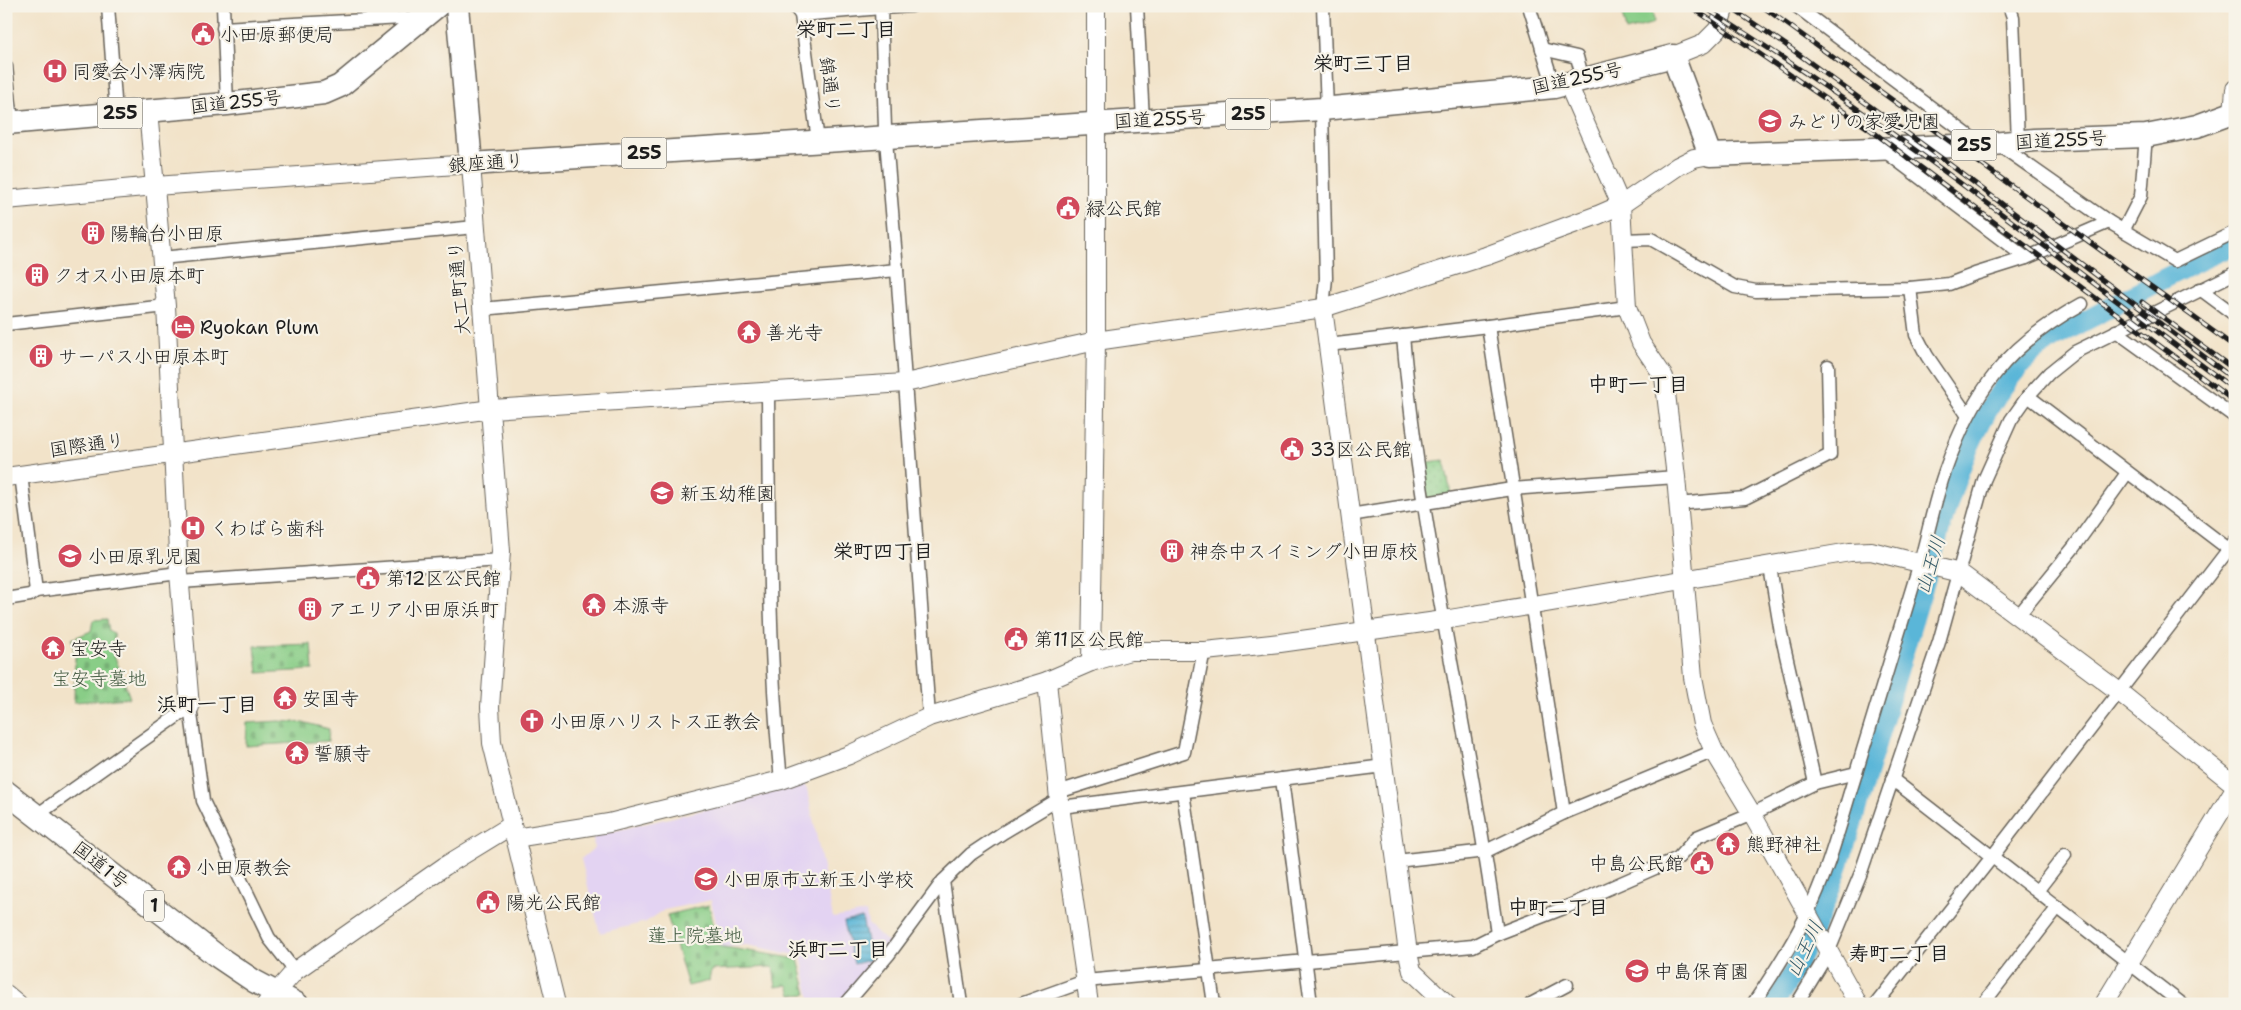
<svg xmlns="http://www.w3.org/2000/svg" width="2241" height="1010" viewBox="0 0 2241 1010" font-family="'Shantell Sans','Klee One',sans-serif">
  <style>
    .built { fill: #e3d3f2 }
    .grass { fill: #89cd87; stroke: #527452 }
    .cemetery { fill: url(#cemetery-stones); stroke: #527452 }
    .park { fill: url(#park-dots); stroke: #527452 }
    .water { fill: url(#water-rules); stroke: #3b697a }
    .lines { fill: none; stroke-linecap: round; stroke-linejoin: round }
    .river { stroke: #5ab6d8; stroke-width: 20 }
    .street-casing { stroke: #676259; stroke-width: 15 }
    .secondary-casing { stroke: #676259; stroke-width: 20 }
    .highway-casing { stroke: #676259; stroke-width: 25 }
    .street { stroke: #fff; stroke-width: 12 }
    .secondary { stroke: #fff; stroke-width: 18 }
    .highway { stroke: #fff; stroke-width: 22 }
    .rail-casing { stroke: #1c1c1c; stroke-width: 5 }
    .rail { stroke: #f7f3e8; stroke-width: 3; stroke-dasharray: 9; stroke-linecap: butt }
    .labels { text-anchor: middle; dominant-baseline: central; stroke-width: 4.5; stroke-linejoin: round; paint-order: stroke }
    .shield { fill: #f7f3e8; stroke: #5e5c59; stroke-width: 1 }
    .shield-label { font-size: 18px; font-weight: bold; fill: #1c1c1c }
    .poi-label { font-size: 19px; fill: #1c1c1c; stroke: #f7f3e8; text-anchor: start }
    .street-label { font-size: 19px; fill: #1c1c1c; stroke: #f7f3e8 }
    .park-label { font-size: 19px; fill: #425a41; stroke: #f7f3e8 }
    .neighbourhood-label { font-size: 20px; font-weight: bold; fill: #1c1c1c; stroke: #f7f3e8 }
    .water-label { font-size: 20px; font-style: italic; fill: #355a67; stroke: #f7f3e8 }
  </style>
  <defs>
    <pattern id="cemetery-stones" width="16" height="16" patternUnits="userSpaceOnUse" patternTransform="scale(1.25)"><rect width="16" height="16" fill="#89cd87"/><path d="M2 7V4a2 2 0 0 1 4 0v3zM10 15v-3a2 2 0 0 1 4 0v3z" fill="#76af74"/></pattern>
    <pattern id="park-dots" width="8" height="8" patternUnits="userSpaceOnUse" patternTransform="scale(1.25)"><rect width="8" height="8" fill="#89cd87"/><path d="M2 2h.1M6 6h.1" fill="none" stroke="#76af74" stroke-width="1.8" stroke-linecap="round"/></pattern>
    <pattern id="water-rules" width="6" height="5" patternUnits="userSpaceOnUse" patternTransform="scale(1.25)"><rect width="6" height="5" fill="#5ab6d8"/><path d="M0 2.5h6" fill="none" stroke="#4a93ae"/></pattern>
  </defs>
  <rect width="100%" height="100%" fill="#f7f3e8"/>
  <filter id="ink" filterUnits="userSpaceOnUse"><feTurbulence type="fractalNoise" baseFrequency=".02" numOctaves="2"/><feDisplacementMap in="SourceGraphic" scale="10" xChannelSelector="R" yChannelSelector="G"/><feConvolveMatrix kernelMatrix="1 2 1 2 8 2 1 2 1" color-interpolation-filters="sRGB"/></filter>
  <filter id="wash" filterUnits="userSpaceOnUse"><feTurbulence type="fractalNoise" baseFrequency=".0096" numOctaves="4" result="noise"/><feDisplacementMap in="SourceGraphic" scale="20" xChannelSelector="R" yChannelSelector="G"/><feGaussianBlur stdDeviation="1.12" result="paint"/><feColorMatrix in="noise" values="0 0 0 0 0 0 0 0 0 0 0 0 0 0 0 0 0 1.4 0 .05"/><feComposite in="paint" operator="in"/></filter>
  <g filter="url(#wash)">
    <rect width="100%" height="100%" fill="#f2e3c9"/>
    <!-- built -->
    <g class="built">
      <path d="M 203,521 L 204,534 L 195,540 L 183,540 L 183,522 Z"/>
      <path d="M 802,783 L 807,789 L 833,918 L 866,912 L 868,924 L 890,944 L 845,999 L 811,1003 L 801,956 L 747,945 L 721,947 L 711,900 L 664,910 L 646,922 L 600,933 L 581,859 L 594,848 L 593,836 L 754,798 Z"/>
    </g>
    <!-- grass -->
    <path class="grass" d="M 1620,6 L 1652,6 L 1654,23 L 1626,31 Z"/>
    <!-- cemetery -->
    <g class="cemetery">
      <path d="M 107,619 L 109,631 L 114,633 L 115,657 L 130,698 L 74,702 L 75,659 L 72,639 L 91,631 L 93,620 Z"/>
      <path d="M 311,644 L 313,670 L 258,673 L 255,646 Z"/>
      <path d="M 279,721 L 306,723 L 329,729 L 328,741 L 246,746 L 247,723 Z"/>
      <path d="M 709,905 L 718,946 L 798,959 L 807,994 L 791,995 L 788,985 L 776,987 L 773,967 L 711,970 L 709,981 L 688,986 L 667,915 Z"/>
    </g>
    <!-- park -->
    <path class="park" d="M 1444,460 L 1451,494 L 1427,499 L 1420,463 Z"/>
    <!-- water -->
    <path class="water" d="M 862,918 L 871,960 L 854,964 L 844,922 Z"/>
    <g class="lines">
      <!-- river -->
      <path class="river" d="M 1774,1004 C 1823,929 1846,845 1871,761 C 1889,700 1907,641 1925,581 C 1949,501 1969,413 2032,354 C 2048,339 2080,324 2100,313 C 2144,289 2189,264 2235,245"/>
    </g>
  </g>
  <g filter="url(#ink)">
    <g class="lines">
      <defs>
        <g id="street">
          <path d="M 108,6 L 116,113"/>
          <path d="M 223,6 L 227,104"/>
          <path d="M 794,6 L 801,15 L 818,141"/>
          <path d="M 912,6 L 881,8 L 885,128 L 897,270 L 929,717"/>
          <path d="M 1137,6 L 1143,120"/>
          <path d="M 1323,6 L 1327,109"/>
          <path d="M 1529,6 L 1554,87"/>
          <path d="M 1796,6 L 1980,144"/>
          <path d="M 2009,6 L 2013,17 L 2018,142"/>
          <path d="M 801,15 L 881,8"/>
          <path d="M 223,28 L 421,17"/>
          <path d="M 1542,49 L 1577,57 L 1583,80"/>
          <path d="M 6,66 L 12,122"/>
          <path d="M 1322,109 L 1326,278 L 1323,308"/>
          <path d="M 1998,144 L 2109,222 L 2175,261 L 2235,232"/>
          <path d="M 1882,149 L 2026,258"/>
          <path d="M 2123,231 L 2141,196 L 2146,136"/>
          <path d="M 1623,240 L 1651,239 L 1735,287 L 1756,291 L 1910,288 L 1949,284 L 1975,274 L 2026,258 L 2109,222"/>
          <path d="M 161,258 L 475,227"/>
          <path d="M 1910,288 L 1916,335 L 1927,356 L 1968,416"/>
          <path d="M 2200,289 L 2235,315"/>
          <path d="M 482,309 L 897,270"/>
          <path d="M 6,324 L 166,306"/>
          <path d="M 1488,326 L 1564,813"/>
          <path d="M 2116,331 L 2235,417"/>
          <path d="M 1403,336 C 1420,537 1470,734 1497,934"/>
          <path d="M 1328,345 L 1488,326 L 1627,307"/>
          <path d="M 768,393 C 769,522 768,652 781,780"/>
          <path d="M 2028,396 L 2235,554"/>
          <path d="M 21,475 L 36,591"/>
          <path d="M 1677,504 L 1745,498 L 1830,455 L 1828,366"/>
          <path d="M 1350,515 L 1512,489 L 1676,477"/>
          <path d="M 1770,567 L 1781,633 L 1815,783"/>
          <path d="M 180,582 L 501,560"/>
          <path d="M 6,599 L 30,595 L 36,591 L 179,573"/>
          <path d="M 2018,616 L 2074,547 L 2127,473"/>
          <path d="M 1282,779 L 1311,1004"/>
          <path d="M 1892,779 L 2182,1004"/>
          <path d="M 1058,792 L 1184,752 L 1204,650"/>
          <path d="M 1183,792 L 1214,1004"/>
          <path d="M 1061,807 L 1384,766"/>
          <path d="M 37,815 L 190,707 L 203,801 L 269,938 L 295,971"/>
          <path d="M 1396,861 L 1486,851 L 1564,813 L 1714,751"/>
          <path d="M 943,881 L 961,1004"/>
          <path d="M 2037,891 L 2065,855"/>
          <path d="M 846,1004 L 889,954 L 943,881 L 971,854 L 1004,832 L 1059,799"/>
          <path d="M 1021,1004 L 1085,981 L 1473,946 L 1497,934 L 1564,908 L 1678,858 L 1697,837 L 1752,814 L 1815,783 L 1856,773 C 1877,704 1898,635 1919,566 C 1928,535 1934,502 1945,471 C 1973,391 2007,345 2082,304"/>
          <path d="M 1531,1004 L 1567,985"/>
          <path d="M 1753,1004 C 1772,976 1791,947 1806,916 C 1829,871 1841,820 1856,773"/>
          <path d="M 1797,1004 L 1828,953 L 1860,875 L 1939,642 L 1984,480 L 2011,420 L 2028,396 L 2049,373 L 2075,352 L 2235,273"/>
          <path d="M 1876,1004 L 1992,857 L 2235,541"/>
          <path d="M 1983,1004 L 2058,907"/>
        </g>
        <g id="secondary">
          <path d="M 1673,56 L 1703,44 L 1718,29 L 1725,6"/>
          <path d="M 1568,84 L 1621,205 L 1627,307 L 1641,343 L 1664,377 L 1676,477 L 1693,677 L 1702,724 L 1714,751 L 1752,814 L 1858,1004"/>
          <path d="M 148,111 L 166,306 L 179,573 L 190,707"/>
          <path d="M 2233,113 L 2235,89"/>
          <path d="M 6,200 L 155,186 L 471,164 L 501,551 L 490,707 L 492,743 L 556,1004"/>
          <path d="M 1323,308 L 1408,953 L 1412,971 L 1447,1004"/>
          <path d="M 6,477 L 491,409 L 905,383 L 1096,341 L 1323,308 L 1486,256 L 1598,215 L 1621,205 L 1678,166 L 1694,158 L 1710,155"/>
          <path d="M 1091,662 L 1096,341 L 1096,6"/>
          <path d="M 1047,681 L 1059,799 L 1089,1004"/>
          <path d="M 515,838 L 609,823 L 781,780 L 849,755 L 929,717 L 1047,681 L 1091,662 L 1130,651 L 1205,651 L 1280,643 L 1444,620 L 1850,552 L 1871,551 L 1960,573 L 2118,691 L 2235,785"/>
          <path d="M 6,994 L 18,1004"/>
          <path d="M 266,1004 L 295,971 L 445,866 L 512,825"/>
          <path d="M 2104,1004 L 2235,788"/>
        </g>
        <g id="highway">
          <path d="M 457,6 L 471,164 L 1322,109 L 1554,87 L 1673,56 L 1710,155 L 1982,145 L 2034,140 L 2146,136 L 2197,126 L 2235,112"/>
          <path d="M 6,123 L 227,104 L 324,93 L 340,86 L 437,6"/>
          <path d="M 6,792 L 217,956 L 254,981 L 297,1004"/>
        </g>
      </defs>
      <!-- street casing -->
      <use href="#street" class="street-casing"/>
      <!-- secondary casing -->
      <use href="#secondary" class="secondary-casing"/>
      <!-- highway casing -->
      <use href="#highway" class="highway-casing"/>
      <!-- street -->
      <use href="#street" class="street"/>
      <!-- secondary -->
      <use href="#secondary" class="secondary"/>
      <!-- highway -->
      <use href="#highway" class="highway"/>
      <defs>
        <g id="rail">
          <path d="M 1690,6 L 1872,131 L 2235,402"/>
          <path d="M 1728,6 L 1786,45 L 1944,160 L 2235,380"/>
          <path d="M 1762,6 L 2235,347"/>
          <path d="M 1710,11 C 1893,125 2062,261 2235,390"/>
          <path d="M 2142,302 L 2235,370"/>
        </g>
      </defs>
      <!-- rail casing -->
      <use href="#rail" class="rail-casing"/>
      <!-- rail -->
      <use href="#rail" class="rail"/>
    </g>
  </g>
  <!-- icons -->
  <defs>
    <symbol id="civic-disc" viewBox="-11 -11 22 22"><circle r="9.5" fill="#d1495b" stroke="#f7f3e8"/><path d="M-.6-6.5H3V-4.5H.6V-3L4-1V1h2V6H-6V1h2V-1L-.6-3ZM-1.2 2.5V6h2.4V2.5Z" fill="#fff"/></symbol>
    <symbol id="hospital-disc" viewBox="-11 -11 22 22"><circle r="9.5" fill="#d1495b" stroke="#f7f3e8"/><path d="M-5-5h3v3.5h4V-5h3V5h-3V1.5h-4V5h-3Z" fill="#fff"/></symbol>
    <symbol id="school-disc" viewBox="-11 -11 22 22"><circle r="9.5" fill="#d1495b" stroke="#f7f3e8"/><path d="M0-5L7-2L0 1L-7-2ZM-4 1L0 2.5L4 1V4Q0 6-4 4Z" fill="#fff"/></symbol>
    <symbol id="building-disc" viewBox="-11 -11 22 22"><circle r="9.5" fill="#d1495b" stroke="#f7f3e8"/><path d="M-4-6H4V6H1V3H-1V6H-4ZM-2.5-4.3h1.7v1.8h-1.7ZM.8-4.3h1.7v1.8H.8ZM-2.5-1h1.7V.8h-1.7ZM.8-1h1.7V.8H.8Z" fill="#fff"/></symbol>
    <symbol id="hotel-disc" viewBox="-11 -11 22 22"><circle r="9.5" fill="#d1495b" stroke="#f7f3e8"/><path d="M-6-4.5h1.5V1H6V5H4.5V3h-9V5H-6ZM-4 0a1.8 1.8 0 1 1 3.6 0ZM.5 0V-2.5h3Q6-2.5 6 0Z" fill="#fff"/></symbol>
    <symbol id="temple-disc" viewBox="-11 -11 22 22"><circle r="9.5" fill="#d1495b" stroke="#f7f3e8"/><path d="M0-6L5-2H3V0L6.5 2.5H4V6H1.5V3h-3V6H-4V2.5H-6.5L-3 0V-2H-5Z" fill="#fff"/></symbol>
    <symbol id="church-disc" viewBox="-11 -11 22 22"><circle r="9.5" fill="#d1495b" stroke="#f7f3e8"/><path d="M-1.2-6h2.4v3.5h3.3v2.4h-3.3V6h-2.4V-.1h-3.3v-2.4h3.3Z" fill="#fff"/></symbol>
  </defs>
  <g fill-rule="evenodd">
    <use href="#civic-disc" x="189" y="20" width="28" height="28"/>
    <use href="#hospital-disc" x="41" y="57" width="28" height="28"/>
    <use href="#school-disc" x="1756" y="107" width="28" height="28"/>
    <use href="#civic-disc" x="1054" y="194" width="28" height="28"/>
    <use href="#building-disc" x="79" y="219" width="28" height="28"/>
    <use href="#building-disc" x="23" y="261" width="28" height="28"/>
    <use href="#hotel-disc" x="169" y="313" width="28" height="28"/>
    <use href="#temple-disc" x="735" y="318" width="28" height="28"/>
    <use href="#building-disc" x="27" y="342" width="28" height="28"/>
    <use href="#civic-disc" x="1278" y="435" width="28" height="28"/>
    <use href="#school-disc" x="648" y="479" width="28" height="28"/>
    <use href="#hospital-disc" x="179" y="514" width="28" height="28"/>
    <use href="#building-disc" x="1158" y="537" width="28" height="28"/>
    <use href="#school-disc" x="56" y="542" width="28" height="28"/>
    <use href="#civic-disc" x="354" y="564" width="28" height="28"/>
    <use href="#temple-disc" x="580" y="591" width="28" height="28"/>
    <use href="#building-disc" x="296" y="595" width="28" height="28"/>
    <use href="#civic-disc" x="1002" y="625" width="28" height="28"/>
    <use href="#temple-disc" x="39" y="634" width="28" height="28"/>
    <use href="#temple-disc" x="271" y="684" width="28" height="28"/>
    <use href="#church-disc" x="518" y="707" width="28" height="28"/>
    <use href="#temple-disc" x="283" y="739" width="28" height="28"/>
    <use href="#temple-disc" x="1714" y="830" width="28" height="28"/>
    <use href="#civic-disc" x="1688" y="849" width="28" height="28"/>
    <use href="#temple-disc" x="165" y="853" width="28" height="28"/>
    <use href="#school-disc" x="692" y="865" width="28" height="28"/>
    <use href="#civic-disc" x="474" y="888" width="28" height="28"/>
    <use href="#school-disc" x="1623" y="957" width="28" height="28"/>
  </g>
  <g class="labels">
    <!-- shield labels -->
    <g class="shield">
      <rect x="97.5" y="97.5" width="45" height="31" rx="4"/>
      <rect x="1225.5" y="98.5" width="45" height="31" rx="4"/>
      <rect x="1951.5" y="129.5" width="45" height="31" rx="4"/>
      <rect x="621.5" y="137.5" width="45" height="31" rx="4"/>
      <rect x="144" y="890.5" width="20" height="31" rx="4"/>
    </g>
    <g class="shield-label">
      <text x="120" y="113">255</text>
      <text x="1248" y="114">255</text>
      <text x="1974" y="145">255</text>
      <text x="644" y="153">255</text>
      <text x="154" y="906">1</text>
    </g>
    <!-- poi labels -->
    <g class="poi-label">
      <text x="220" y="34">小田原郵便局</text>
      <text x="72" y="71">同愛会小澤病院</text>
      <text x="1788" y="121">みどりの家愛児園</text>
      <text x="1086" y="208">緑公民館</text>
      <text x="110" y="233">陽輪台小田原</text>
      <text x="54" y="275">クオス小田原本町</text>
      <text x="200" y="327">Ryokan Plum</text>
      <text x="766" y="332">善光寺</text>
      <text x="58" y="356">サーパス小田原本町</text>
      <text x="1310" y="449">33区公民館</text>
      <text x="680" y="493">新玉幼稚園</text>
      <text x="210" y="528">くわばら歯科</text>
      <text x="1190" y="551">神奈中スイミング小田原校</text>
      <text x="88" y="556">小田原乳児園</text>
      <text x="386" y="578">第12区公民館</text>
      <text x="612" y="605">本源寺</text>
      <text x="328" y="609">アエリア小田原浜町</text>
      <text x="1034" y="639">第11区公民館</text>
      <text x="70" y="648">宝安寺</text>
      <text x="302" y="698">安国寺</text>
      <text x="550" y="721">小田原ハリストス正教会</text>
      <text x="314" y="753">誓願寺</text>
      <text x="1746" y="844">熊野神社</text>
      <text x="1684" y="863" text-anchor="end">中島公民館</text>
      <text x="196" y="867">小田原教会</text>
      <text x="724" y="879">小田原市立新玉小学校</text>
      <text x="506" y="902">陽光公民館</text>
      <text x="1654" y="971">中島保育園</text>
    </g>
    <!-- street labels -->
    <g class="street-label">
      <text transform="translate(1577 78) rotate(-12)">国道255号</text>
      <text transform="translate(830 85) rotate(83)">錦通り</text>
      <text transform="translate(236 102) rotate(-6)">国道255号</text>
      <text transform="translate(1160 119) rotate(-3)">国道255号</text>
      <text transform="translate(2061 140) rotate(-3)">国道255号</text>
      <text transform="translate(486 163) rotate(-4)">銀座通り</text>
      <text transform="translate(459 288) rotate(-95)">大工町通り</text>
      <text transform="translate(87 445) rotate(-8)">国際通り</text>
      <text transform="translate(101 865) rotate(38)">国道1号</text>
    </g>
    <!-- park labels -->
    <g class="park-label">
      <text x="99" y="678">宝安寺墓地</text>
      <text x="695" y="935">蓮上院墓地</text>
    </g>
    <!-- neighbourhood labels -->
    <g class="neighbourhood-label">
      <text x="846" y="29">栄町二丁目</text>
      <text x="1363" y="63">栄町三丁目</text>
      <text x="1638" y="384">中町一丁目</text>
      <text x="883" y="551">栄町四丁目</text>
      <text x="207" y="704">浜町一丁目</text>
      <text x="1558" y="907">中町二丁目</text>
      <text x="838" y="949">浜町二丁目</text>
      <text x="1899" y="953">寿町二丁目</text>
    </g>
    <!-- water labels -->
    <g class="water-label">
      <text transform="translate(1930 565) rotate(-73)">山王川</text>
      <text transform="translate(1804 949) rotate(-64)">山王川</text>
    </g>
  </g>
  <!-- margin -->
  <rect width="2241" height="1010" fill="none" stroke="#f7f3e8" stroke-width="25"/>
</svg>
